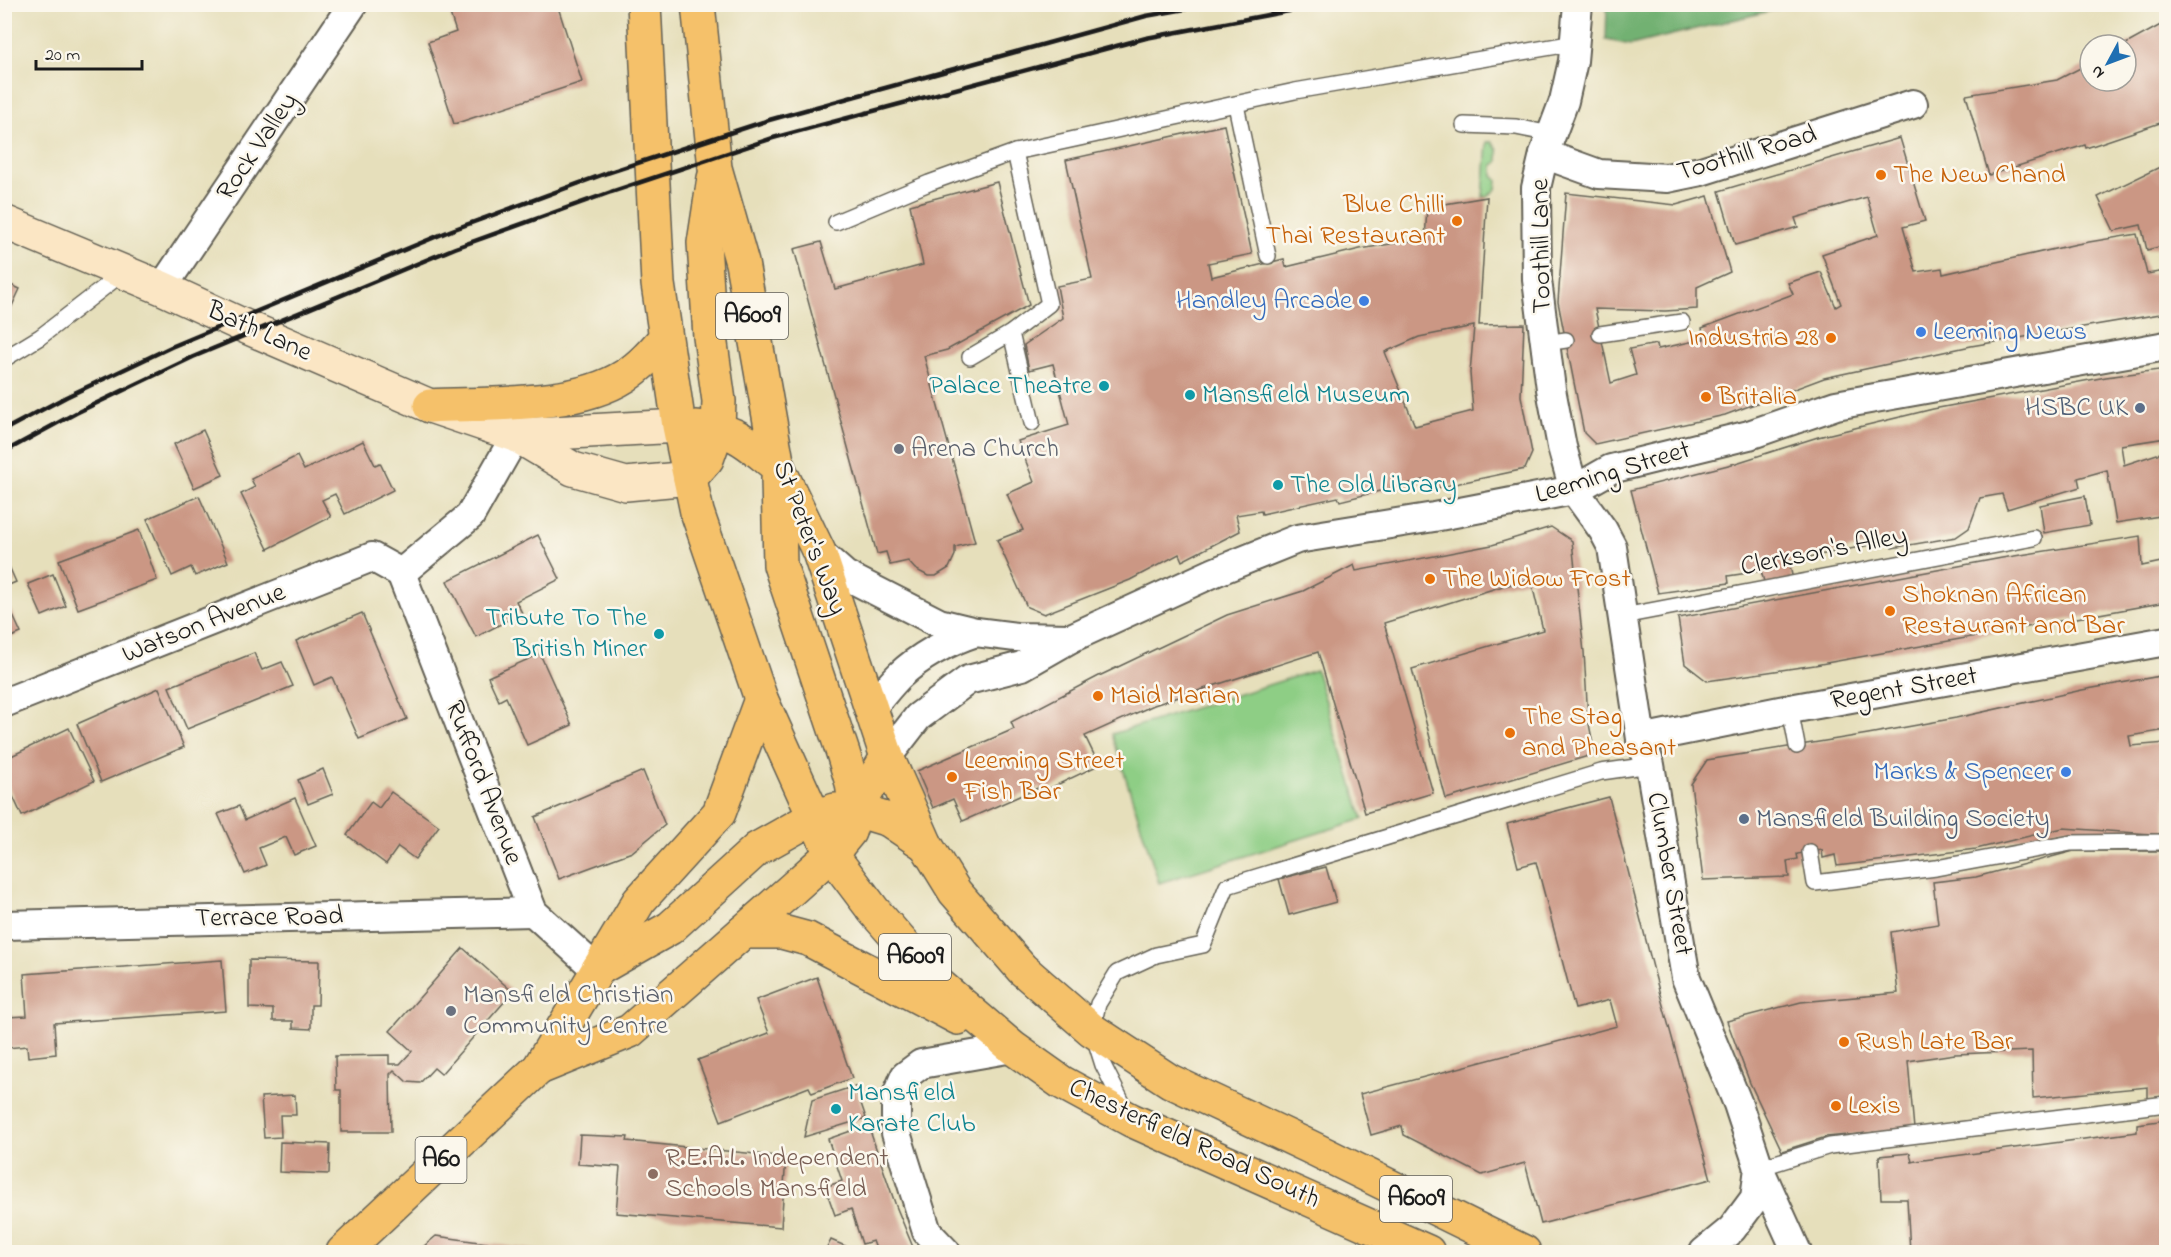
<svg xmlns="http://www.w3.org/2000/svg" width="2171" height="1257" viewBox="0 0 2171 1257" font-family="'Indie Flower',sans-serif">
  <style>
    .green { fill: #8ece85; stroke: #557550; stroke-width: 1.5 }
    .forest { fill: #72b172; stroke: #476647; stroke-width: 1.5 }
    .building { fill: #cb9784; fill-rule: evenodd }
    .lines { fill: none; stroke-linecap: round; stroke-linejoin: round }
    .lane-casing { stroke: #636054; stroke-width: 18 }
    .street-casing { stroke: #636054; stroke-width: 32 }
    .secondary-casing { stroke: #636054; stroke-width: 36 }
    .highway-casing { stroke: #636054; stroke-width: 36 }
    .lane { stroke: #fff; stroke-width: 15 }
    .street { stroke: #fff; stroke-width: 28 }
    .secondary { stroke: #fbe6c4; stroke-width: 33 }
    .highway { stroke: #f5c16b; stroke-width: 33 }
    .rail { stroke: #1c1c1c; stroke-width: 4.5 }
    .food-dot { fill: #e8710a; stroke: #fbf7ec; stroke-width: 2 }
    .shop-dot { fill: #3f7fe0; stroke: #fbf7ec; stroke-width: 2 }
    .culture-dot { fill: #0f9aa8; stroke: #fbf7ec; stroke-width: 2 }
    .service-dot { fill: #5c6f8a; stroke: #fbf7ec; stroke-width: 2 }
    .worship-dot { fill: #6b7280; stroke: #fbf7ec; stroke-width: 2 }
    .education-dot { fill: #8d6e63; stroke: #fbf7ec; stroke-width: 2 }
    .labels { text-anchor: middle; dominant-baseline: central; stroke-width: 5; stroke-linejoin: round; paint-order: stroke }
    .shield { fill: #fbf7ec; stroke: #5f5e5a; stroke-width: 1.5 }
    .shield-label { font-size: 26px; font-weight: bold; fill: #1c1c1c }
    .street-label { font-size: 27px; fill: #1c1c1c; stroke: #fbf7ec }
    .food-label { font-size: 27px; fill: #c56008; stroke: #fbf7ec; text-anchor: start }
    .shop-label { font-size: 27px; fill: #366cbe; stroke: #fbf7ec; text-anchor: end }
    .culture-label { font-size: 27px; fill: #0d838f; stroke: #fbf7ec; text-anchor: start }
    .service-label { font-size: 27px; fill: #4e5e75; stroke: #fbf7ec; text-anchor: end }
    .worship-label { font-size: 27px; fill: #5b616d; stroke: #fbf7ec; text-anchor: start }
    .education-label { font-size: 27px; fill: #785e54; stroke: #fbf7ec; text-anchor: start }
  </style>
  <rect width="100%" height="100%" fill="#fbf7ec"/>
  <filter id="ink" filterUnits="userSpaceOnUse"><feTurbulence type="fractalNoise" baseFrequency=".0167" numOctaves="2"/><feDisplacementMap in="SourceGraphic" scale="12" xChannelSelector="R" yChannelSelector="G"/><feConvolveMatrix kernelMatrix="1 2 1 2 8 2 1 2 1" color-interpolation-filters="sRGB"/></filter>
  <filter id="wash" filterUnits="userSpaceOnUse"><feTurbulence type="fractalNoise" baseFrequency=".008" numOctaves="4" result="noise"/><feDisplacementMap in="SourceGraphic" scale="24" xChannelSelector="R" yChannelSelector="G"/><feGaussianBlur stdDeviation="1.35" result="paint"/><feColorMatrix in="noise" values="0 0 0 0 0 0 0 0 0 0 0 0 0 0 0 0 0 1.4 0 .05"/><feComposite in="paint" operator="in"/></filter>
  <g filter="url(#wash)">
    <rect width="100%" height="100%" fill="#e6dfbb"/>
    <!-- green -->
    <g class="green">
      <path d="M 1487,142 L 1492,142 L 1498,150 L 1498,162 L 1493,165 L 1493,176 L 1497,180 L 1496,189 L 1487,197 L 1483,197 Z"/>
      <path d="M 1316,670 L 1363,819 L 1159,883 L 1112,734 Z"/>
    </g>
    <!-- forest -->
    <path class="forest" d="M 1607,5 L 1607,4 L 1794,5 L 1631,45 L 1606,40 Z"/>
    <g id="blocks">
      <!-- building -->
      <g class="building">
        <path d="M 447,4 L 557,4 L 582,82 L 454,124 L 428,42 L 456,32 Z"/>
        <path d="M 2166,22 L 2166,121 L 2086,148 L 2085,145 L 1989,175 L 1966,95 L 2057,80 L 2090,63 L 2090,81 L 2126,81 L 2126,44 Z"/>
        <path d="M 1224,125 L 1252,254 L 1208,263 L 1211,277 L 1284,259 L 1286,267 L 1360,249 L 1409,241 L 1425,241 L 1427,207 L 1487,197 L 1479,325 L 1524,324 L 1521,396 L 1532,453 L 1525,469 L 1432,489 L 1428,479 L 1340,501 L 1338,497 L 1262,514 L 1261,511 L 1236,515 L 1240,531 L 1182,561 L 1179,554 L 1130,580 L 1044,614 L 1027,607 L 997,540 L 1023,530 L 1007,494 L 1034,482 L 1018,441 L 1069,425 L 1053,364 L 1029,370 L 1024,345 L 1063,318 L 1057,286 L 1092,279 L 1066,160 ZM 1474,326 L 1470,373 L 1473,411 L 1415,426 L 1385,352 L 1419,337 Z"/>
        <path d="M 1900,138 L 1925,221 L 1903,227 L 1916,272 L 1942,268 L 1943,274 L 2077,244 L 2137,234 L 2147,274 L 2166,271 L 2166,313 L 1971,346 L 1824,378 L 1725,415 L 1595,444 L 1584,433 L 1558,302 L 1566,193 L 1676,205 L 1708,196 L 1730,272 L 1697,287 L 1697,309 L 1665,311 L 1595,309 L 1611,383 L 1636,375 L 1629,349 L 1657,344 L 1658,349 L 1704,339 L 1702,328 L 1793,294 L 1788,283 L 1821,272 L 1836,307 L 1841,304 L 1822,254 L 1878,235 L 1867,197 L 1795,218 L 1798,227 L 1735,245 L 1719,191 Z"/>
        <path d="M 2166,164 L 2166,245 L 2147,250 L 2141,225 L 2114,231 L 2098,197 Z"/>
        <path d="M 997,182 L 1029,305 L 947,350 L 924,356 L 975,542 L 955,547 L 955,555 L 949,568 L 936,576 L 928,576 L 915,569 L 908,561 L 890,565 L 886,552 L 877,554 L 794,249 L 821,242 L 835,289 L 923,265 L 910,205 Z"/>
        <path d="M 4,282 L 20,289 L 4,323 Z"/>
        <path d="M 2166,369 L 2166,438 L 2121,445 L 2124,465 L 2166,451 L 2166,515 L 2116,523 L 2107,470 L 2078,478 L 2080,487 L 2007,509 L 2002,494 L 1980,498 L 1969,528 L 1956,537 L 1892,548 L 1890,541 L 1789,561 L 1793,580 L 1765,585 L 1761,571 L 1728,576 L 1729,583 L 1658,593 L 1631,490 L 1736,463 L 1818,437 L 1933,409 L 2106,377 Z"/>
        <path d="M 203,430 L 223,475 L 194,488 L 174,444 Z"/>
        <path d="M 363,441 L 375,465 L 380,463 L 393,490 L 345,514 L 335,494 L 322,500 L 331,517 L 268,549 L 241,494 L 255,487 L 251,479 L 297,456 L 304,470 Z"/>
        <path d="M 199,496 L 228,562 L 195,576 L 191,567 L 172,576 L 147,519 Z"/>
        <path d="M 2085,496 L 2090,525 L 2044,533 L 2040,505 Z"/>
        <path d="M 1551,527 L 1572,541 L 1584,652 L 1588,719 L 1595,754 L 1446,799 L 1412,669 L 1543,630 L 1531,580 L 1503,586 L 1384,623 L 1433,793 L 1365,813 L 1318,652 L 1154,705 L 1085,736 L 1099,765 L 1042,792 L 1040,787 L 963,821 L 953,799 L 933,808 L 917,771 L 1014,729 L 1011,722 L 1099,676 L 1227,615 L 1303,591 L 1354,565 L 1356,571 L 1492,545 Z"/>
        <path d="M 139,530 L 157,580 L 78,609 L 59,560 Z"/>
        <path d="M 538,535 L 560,579 L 516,601 L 522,613 L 476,637 L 447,581 Z"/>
        <path d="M 2140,536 L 2142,566 L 2166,561 L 2166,602 L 1815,665 L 1707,681 L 1685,664 L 1678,618 L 2002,558 Z"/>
        <path d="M 4,555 L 16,582 L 4,587 Z"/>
        <path d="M 53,574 L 66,606 L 42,616 L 28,584 Z"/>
        <path d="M 4,596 L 21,633 L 4,640 Z"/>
        <path d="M 362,613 L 407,719 L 359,739 L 332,677 L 314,685 L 296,641 Z"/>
        <path d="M 254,653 L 262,670 L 282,662 L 293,686 L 187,729 L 169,687 Z"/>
        <path d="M 540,654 L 572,725 L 527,745 L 506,697 L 499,701 L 488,677 Z"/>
        <path d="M 2166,675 L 2166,730 L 2129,736 L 2131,746 L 2166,743 L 2166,835 L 2063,828 L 1976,849 L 1837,866 L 1835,855 L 1823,858 L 1822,850 L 1797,854 L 1798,859 L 1787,861 L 1789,877 L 1703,880 L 1691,784 L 1707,760 L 1868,734 L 1956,718 L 2082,690 Z"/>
        <path d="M 159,688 L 184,747 L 101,782 L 77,724 Z"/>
        <path d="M 69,728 L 94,781 L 22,816 L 5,779 L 5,759 Z"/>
        <path d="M 323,769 L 333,794 L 308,804 L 298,780 Z"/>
        <path d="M 643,771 L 665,825 L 632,852 L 559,879 L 535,817 Z"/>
        <path d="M 391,792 L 439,826 L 415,859 L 398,847 L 386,864 L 347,835 L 371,802 L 379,808 Z"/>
        <path d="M 1609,797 L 1658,987 L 1711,1179 L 1541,1224 L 1525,1163 L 1482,1175 L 1404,1135 L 1402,1126 L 1371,1135 L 1360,1094 L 1617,1026 L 1610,1000 L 1575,1009 L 1536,862 L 1518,867 L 1507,824 Z"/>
        <path d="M 295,798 L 316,846 L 294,855 L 286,837 L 259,848 L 266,865 L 245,874 L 218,814 L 239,806 L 245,820 Z"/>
        <path d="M 2074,851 L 2166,851 L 2166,1098 L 2148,1099 L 2148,1087 L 2033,1098 L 2032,1051 L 1955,1054 L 1908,1061 L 1914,1129 L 1826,1137 L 1782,1151 L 1750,1083 L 1727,1021 L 1801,1002 L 1898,993 L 1891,932 L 1938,924 L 1933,882 L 1976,877 Z"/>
        <path d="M 1326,867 L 1336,902 L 1289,915 L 1279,879 Z"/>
        <path d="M 463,948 L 513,992 L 441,1074 L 434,1068 L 420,1083 L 407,1082 L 394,1070 L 390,1074 L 391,1132 L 341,1132 L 341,1090 L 336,1090 L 335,1056 L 389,1055 L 389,1064 L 400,1064 L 412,1051 L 390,1031 Z"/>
        <path d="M 222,960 L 226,1011 L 54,1023 L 56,1054 L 28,1057 L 27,1046 L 7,1048 L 5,1017 L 27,1016 L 24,974 Z"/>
        <path d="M 249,960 L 319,961 L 318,1005 L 311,1005 L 311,1029 L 293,1028 L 293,1021 L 273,1021 L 273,1009 L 249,1008 Z"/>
        <path d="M 817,977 L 852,1078 L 812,1093 L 809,1087 L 721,1121 L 698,1060 L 769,1033 L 756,1000 Z"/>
        <path d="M 855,1086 L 866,1118 L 804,1137 L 812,1100 Z"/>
        <path d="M 295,1095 L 296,1115 L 280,1115 L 281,1137 L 264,1138 L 261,1097 Z"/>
        <path d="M 2166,1120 L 2166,1252 L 1910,1252 L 1907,1199 L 1881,1199 L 1879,1156 L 1910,1153 L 1912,1162 L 1916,1161 L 2137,1132 L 2137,1124 Z"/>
        <path d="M 868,1125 L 896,1206 L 915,1252 L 875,1252 L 876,1249 L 873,1241 L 862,1244 L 851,1209 L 835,1215 L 825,1187 L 842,1181 L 828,1139 Z"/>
        <path d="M 580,1135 L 628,1137 L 627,1141 L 786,1157 L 781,1227 L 616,1213 L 620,1167 L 578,1164 Z"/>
        <path d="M 280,1142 L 330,1144 L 329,1174 L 279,1172 Z"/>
        <path d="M 436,1236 L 543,1251 L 543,1252 L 417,1252 Z"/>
        <path d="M 831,1240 L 859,1252 L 825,1252 Z"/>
      </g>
    </g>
  </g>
  <g filter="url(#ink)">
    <use href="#blocks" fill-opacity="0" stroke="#636054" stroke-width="1.5"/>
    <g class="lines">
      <defs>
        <g id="lane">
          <path d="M 1236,105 L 1268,256"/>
          <path d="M 1464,125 L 1516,127 L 1551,134"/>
          <path d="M 836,222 L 929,183 L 1015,152 L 1295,91 L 1575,43"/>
          <path d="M 1011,333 L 1032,423"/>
          <path d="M 1600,334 L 1682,322"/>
          <path d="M 1545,343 L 1566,340"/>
          <path d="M 970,357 L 1011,333 L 1049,304 L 1015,152"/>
          <path d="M 4,359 L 40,337 L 124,272"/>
          <path d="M 1623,616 L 2034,538"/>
          <path d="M 1790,709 L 1797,746"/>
          <path d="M 1810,852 L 1815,883 L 1936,868 L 2071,843 L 2165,842"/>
          <path d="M 1127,1112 L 1103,1065 L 1092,1030 L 1098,1004 L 1117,973 L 1156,955 L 1203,945 L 1227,886 L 1601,772 L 1650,765"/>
          <path d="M 1759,1168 L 1830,1146 L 2166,1104"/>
        </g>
        <g id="street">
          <path d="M 1578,4 L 1573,61 L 1564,101 L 1544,154 L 1536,188 L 1537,280 L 1551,389 L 1562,447 L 1574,490 L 1603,530 L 1612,547 L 1641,739 L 1650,765 L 1686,978 L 1738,1104 L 1759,1168 L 1797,1252"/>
          <path d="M 1544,154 L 1599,174 L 1667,178 L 1701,171 L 1913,104"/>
          <path d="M 162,288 L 353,4"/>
          <path d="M 819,552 L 845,575 L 939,623 L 976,632 L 1016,637 L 1071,638"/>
          <path d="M 401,573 L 533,912 L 597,970"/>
          <path d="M 401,573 L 470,516 L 516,435"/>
          <path d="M 4,703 L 372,557 L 401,573"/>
          <path d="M 871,708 C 881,697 889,686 899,676 C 920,656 949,641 976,632"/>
          <path d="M 1641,739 L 1790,709 L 2166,641"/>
          <path d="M 887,757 L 918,717 L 968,680 L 1022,666 L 1071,638 L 1215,572 L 1297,539 L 1434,517 L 1574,490 L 1611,469 L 1749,435 L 1836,405 L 2166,346"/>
          <path d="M 4,925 L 533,912"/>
          <path d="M 946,1252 L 927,1232 L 896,1133 L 896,1097 L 905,1076 L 921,1064 L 1013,1048"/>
          <path d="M 1704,1252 L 1732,1229 L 1755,1198 L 1759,1168"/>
        </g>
        <g id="secondary">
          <path d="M 4,222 L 162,288 L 242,325 L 430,406 L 516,435 L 573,469 L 626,484 L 690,478"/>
          <path d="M 516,435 L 679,426"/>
        </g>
        <g id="highway">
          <path d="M 644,4 L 658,284 L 679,426 L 697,512 L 761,699 L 831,854 L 874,911 L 938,984 L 1013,1048 L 1061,1082 L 1131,1120 L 1428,1252"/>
          <path d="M 698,4 L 715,168 L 742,263 L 778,467 L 819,552 L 887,757 L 926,845 L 955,892 L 1022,969 L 1092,1030 L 1170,1081 L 1308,1146 L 1524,1252"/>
          <path d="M 430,406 C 488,403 575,408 625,376 C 641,366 653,352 665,338"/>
          <path d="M 696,427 C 737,429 747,443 778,467"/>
          <path d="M 690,478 L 707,459 L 718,428 L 719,401 L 710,337 L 704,243 L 714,178"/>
          <path d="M 778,478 L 780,565 L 843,753 L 852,783 L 856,810"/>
          <path d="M 743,932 L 782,932 L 808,939 L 958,1018"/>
          <path d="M 598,969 L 670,928 L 757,849 L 814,817 L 835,810 L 856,810 L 889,820 L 926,845"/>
          <path d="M 539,1068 L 630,1031 L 792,889 L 831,854 L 849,832 L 856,810 L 887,757"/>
          <path d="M 343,1252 L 539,1068 L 639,901 L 719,813 L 761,699"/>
        </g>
      </defs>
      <!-- lane casing -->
      <use href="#lane" class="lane-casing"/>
      <!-- street casing -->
      <use href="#street" class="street-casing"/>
      <!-- secondary casing -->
      <use href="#secondary" class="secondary-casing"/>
      <!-- highway casing -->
      <use href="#highway" class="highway-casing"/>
      <!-- lane -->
      <use href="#lane" class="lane"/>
      <!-- street -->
      <use href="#street" class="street"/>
      <!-- secondary -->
      <use href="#secondary" class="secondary"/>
      <!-- highway -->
      <use href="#highway" class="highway"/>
      <!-- rail -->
      <g class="rail">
        <path d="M 4,430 L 66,397 L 171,347 L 452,230 L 607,173 L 769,120 L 1146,16 L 1214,4"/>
        <path d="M 4,452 L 76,413 L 193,357 L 455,248 L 611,192 L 773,138 L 1146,38 L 1326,4"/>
      </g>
    </g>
  </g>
  <!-- markers -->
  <g class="food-dot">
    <circle cx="1881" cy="175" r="6"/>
    <circle cx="1457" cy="221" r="6"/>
    <circle cx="1831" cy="338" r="6"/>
    <circle cx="1706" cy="397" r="6"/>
    <circle cx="1430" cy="579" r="6"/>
    <circle cx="1890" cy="611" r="6"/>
    <circle cx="1098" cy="696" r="6"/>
    <circle cx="1510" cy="733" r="6"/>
    <circle cx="952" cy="777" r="6"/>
    <circle cx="1844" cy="1042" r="6"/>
    <circle cx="1836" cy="1106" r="6"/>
  </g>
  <g class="shop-dot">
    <circle cx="1364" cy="301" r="6"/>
    <circle cx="1921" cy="332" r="6"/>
    <circle cx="2066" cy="772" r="6"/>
  </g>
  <g class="culture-dot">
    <circle cx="1104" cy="386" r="6"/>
    <circle cx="1190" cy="395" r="6"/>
    <circle cx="1278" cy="485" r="6"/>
    <circle cx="659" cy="634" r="6"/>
    <circle cx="836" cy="1109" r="6"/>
  </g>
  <g class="service-dot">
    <circle cx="2140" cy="408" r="6"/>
    <circle cx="1744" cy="819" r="6"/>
  </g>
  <g class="worship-dot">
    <circle cx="899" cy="449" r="6"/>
    <circle cx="451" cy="1011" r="6"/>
  </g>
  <circle class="education-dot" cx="653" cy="1174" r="6"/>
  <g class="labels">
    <!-- shield labels -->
    <g class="shield">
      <rect x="716" y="293" width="72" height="46" rx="4.5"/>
      <rect x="879" y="934" width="72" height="46" rx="4.5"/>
      <rect x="415.5" y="1137" width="51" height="46" rx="4.5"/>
      <rect x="1380" y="1176" width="72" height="46" rx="4.5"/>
    </g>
    <g class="shield-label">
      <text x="752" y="316">A6009</text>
      <text x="915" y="957">A6009</text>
      <text x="441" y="1160">A60</text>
      <text x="1416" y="1199">A6009</text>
    </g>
    <!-- street labels -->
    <g class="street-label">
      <text transform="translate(258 147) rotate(-56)">Rock Valley</text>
      <text transform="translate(1747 154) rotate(-16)">Toothill Road</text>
      <text transform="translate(1542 246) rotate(-91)">Toothill Lane</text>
      <text transform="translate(259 332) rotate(24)">Bath Lane</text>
      <text transform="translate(1613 473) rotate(-17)">Leeming Street</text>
      <text transform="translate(809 538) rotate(69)">St Peter's Way</text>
      <text transform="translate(1824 552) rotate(-11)">Clerkson's Alley</text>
      <text transform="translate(204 624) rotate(-22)">Watson Avenue</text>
      <text transform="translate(1904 689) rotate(-10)">Regent Street</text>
      <text transform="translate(483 783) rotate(69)">Rufford Avenue</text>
      <text transform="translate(1669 874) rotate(80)">Clumber Street</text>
      <text transform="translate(269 918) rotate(-1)">Terrace Road</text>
      <text transform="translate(1194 1144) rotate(25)">Chesterfield Road South</text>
    </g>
    <!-- food labels -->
    <g class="food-label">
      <text x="1893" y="175">The New Chand</text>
      <text x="1445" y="205" text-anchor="end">Blue Chilli<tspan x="1445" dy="31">Thai Restaurant</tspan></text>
      <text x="1819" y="338" text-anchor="end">Industria 28</text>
      <text x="1718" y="397">Britalia</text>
      <text x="1442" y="579">The Widow Frost</text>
      <text x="1902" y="595">Shoknan African<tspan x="1902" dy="31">Restaurant and Bar</tspan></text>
      <text x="1110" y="696">Maid Marian</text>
      <text x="1522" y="717">The Stag<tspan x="1522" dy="31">and Pheasant</tspan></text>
      <text x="964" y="761">Leeming Street<tspan x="964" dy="31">Fish Bar</tspan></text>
      <text x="1856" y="1042">Rush Late Bar</text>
      <text x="1848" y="1106">Lexis</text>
    </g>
    <!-- shop labels -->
    <g class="shop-label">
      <text x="1352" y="301">Handley Arcade</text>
      <text x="1933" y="332" text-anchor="start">Leeming News</text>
      <text x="2054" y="772">Marks &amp; Spencer</text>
    </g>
    <!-- culture labels -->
    <g class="culture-label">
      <text x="1092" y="386" text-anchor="end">Palace Theatre</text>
      <text x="1202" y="395">Mansfield Museum</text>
      <text x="1290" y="485">The Old Library</text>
      <text x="647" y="618" text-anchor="end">Tribute To The<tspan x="647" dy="31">British Miner</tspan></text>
      <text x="848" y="1093">Mansfield<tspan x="848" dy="31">Karate Club</tspan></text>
    </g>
    <!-- service labels -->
    <g class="service-label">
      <text x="2128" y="408">HSBC UK</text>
      <text x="1756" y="819" text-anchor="start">Mansfield Building Society</text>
    </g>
    <!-- worship labels -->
    <g class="worship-label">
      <text x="911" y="449">Arena Church</text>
      <text x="463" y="995">Mansfield Christian<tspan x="463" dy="31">Community Centre</tspan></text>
    </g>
    <!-- education labels -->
    <g class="education-label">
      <text x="665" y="1158">R.E.A.L. Independent<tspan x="665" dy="31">Schools Mansfield</tspan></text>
    </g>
  </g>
  <!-- margin -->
  <rect width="2171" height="1257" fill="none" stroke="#fbf7ec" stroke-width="24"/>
  <!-- north arrow -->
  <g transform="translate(2108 63) rotate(229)"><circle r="28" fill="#fbf7ec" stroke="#a29f99" stroke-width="1.5"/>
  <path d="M0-4.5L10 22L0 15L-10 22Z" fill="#1f6fb2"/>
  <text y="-9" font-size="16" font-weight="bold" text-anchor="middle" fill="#1c1c1c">N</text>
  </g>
  <!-- scale -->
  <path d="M36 60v9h106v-9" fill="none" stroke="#1c1c1c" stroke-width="3"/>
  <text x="45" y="60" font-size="18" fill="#1c1c1c" stroke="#fbf7ec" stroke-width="4.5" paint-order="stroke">20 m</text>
</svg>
